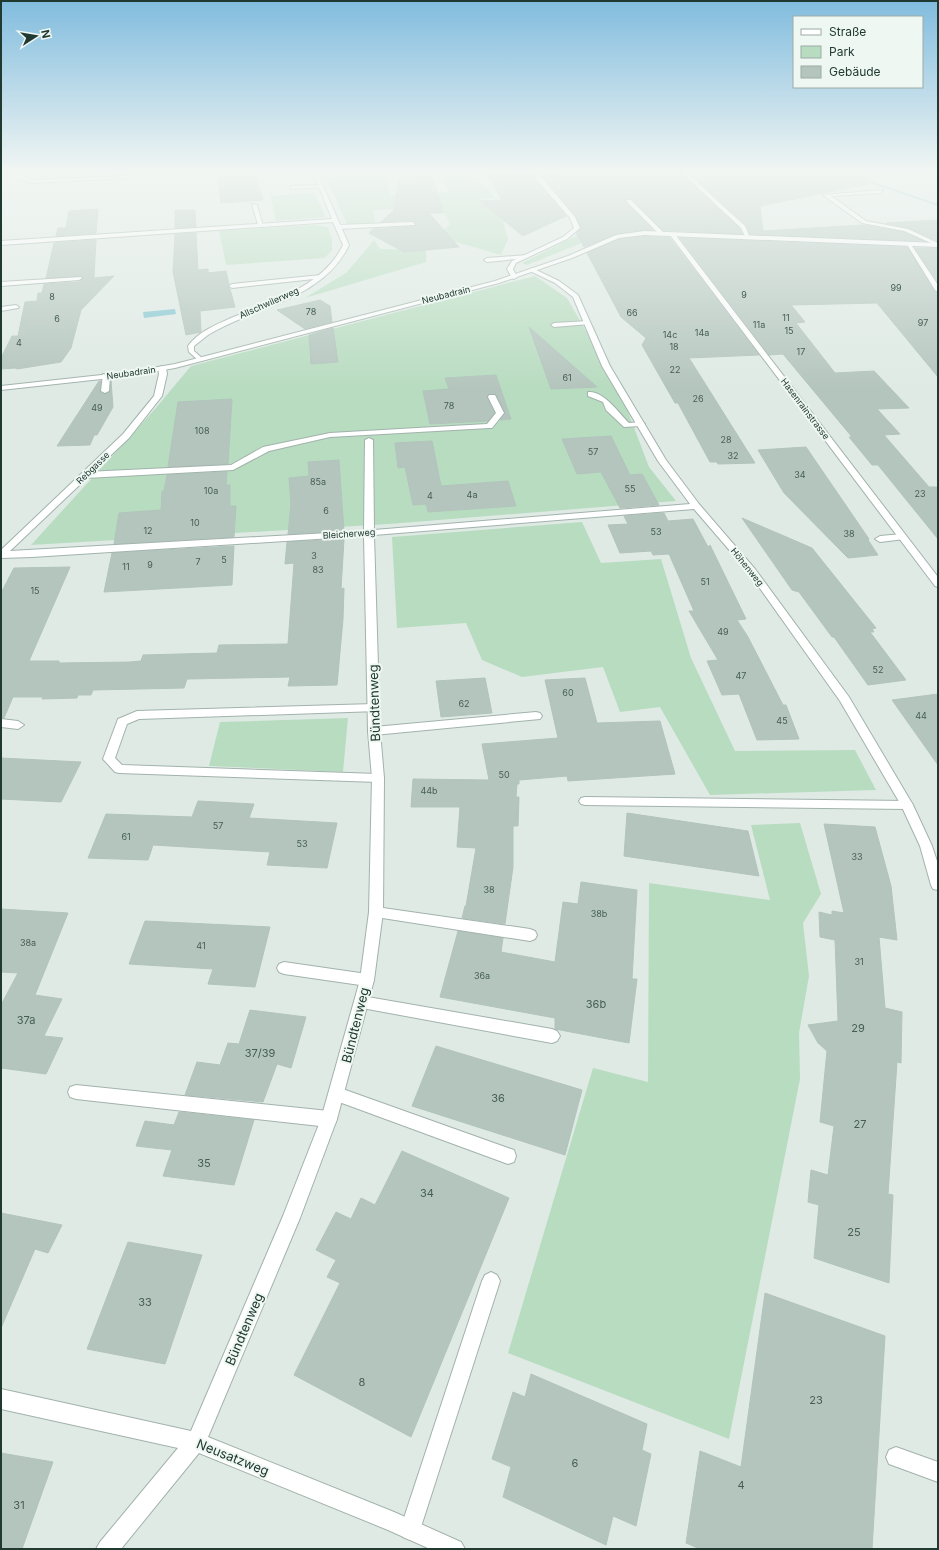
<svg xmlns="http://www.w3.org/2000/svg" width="939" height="1550" viewBox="0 0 939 1550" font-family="Inter,sans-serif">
<rect width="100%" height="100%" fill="#dfeae5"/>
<!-- green -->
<path fill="#b8dcc0" d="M324,172h60l6,23 59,-3 -10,-17c34,-1 33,-2 56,23l-15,1 8,8 11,-1 9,33 -7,16 -66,-19 15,-11 -8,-18 -69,3 2,13 -28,1z
M571,172h19l36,12 40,33 -1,14 -36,-1 -22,3 -80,32 -5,-2 66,-33 -7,-45z
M314,193l12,24 -50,4 -5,-25z
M315,225l13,2 4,12v11l-7,8 -99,7 -7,-34z
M374,240l6,9 46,1v12l-121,36 41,-25z
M535,276l32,22 52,90 30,79 27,34 -287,23 -358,21 124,-136 36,-43z
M582,522l19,41 60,-4 30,99 44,93 120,-1 21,40 -166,5 -50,-88 -40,5 -17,-45 -81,10 -40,-17 -16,-37 -69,5 -5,-91z
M348,718l-5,54 -134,-6 11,-44z
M800,823l21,71 -18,29 6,53 -10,57 1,46 -71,360 -221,-86 85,-285 55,14 1,-199 121,17 -19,-75z"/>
<!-- water -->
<path fill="#86c7d0" d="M175,309l1,5 -32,4 -1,-6z"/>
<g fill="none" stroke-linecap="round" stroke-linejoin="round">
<!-- stream -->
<path fill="#86c7d0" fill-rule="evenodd" d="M855,176l83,28v2l-83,-28z"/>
</g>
<!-- building -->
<path fill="#b4c5be" stroke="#b2c4bc" d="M217,172h38l8,28 -42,3z
M582,172h98l60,57 2,5 -79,-4 -31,-31 -5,-1 -1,5 27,27 -37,4 -32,13 -8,-14 5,-5 -5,-12 -35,-42z
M688,172h180l1,12 -109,22 3,25 100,-6 41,7 19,9 -173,-7 -4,-9z
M514,173l2,2 16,-1 3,6 31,36 -43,20 -43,-35 22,-1 -15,-26z
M432,176l12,37h-15l30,34 -55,5 -35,-19 4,-4 43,-3 -3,-6 -32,2 13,-12 5,-32z
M98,209l-2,24 -40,3 2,-8h8l3,-17z
M175,210h20l1,17 -21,1z
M938,220v21l-29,-13 -23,-5z
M196,233l2,37 10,-1v4l18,-2 3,13 -1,2 2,3 5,18 -35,4 1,21 -15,3 -13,-63 2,-38z
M644,236l26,2 89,117 -70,3 66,105 -37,1 -1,-2h-7l-32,-59h-3l-33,-58 4,-7 -25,-21 -34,-64 32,-14z
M680,238l227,9 27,44 4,2v84l-61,-74 -86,2 14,17 -9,1 39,50 39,-2 35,37 -32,1 23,25 -16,1 45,52h9v52l-60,-74h-6l-23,-28h3l-69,-83 -14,1z
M96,240l-2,38 20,-2 -33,34 -10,38 -10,14 -44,7 -2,-1 -14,1v-11l11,-22h6l7,-34 12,-1 1,-8h4l2,-9 35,-2 4,-4 -2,-2 -35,2 8,-35z
M915,248h23v34z
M320,300l10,6 2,16 -27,7 -28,-19z
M529,327l68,60 -46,2z
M333,328l5,34 -27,2 -2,-29z
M496,375l15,44 -11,1 5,-8 -9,-18h-7l-2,4 7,15 -6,8 -58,3 -7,-33 26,-2 -4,-11z
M99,381h2l-1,11 4,2 6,-3 1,-10 2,26 -16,28h-3l-4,10 -33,1z
M232,399l-4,65 -60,3 10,-65z
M611,436l19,39 12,-1 17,31 -39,3 -19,-36 -24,2 -15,-35z
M432,441l9,45 67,-5 8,25 -88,6 -2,-8 -13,1 -8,-38 -7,1 -3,-25z
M806,447l63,92 -1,1 10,15 -30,3 -64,-65 -26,-43z
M339,460l5,71 -56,3 3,-30 -2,-26 20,-2 -1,-14z
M227,472l-1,13h4v21h6l-2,31 -120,7 5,-31 42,-3 1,-19h2l3,-16z
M664,513l4,8 25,-2 15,28 2,-2 36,74 -9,1 11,17 35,68h3l13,34 -42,1 -18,-46 -17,1 -15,-34 11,-1 -29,-49h5l-25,-57 -16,1 -2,-4 -31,2 -12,-28 20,-1 -4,-8z
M742,518l70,30 64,80 -4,1 2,3h-4l36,48 -38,5 -34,-48h-2l-33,-45 -7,-2z
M344,539l-3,50 3,-1 -1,31 -6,66 -49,1 2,-9 -103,2 -3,9 -91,2 -2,5h-13l-1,3 -35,1 1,-2h-30l-9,21h-3v-125l13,-25 56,-1 -41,94h30v2l71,-1 11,-1 2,-6 74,-2 2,-8 69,-1 6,-81 -9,1 2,-22z
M234,546l-2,39 -128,7 8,-39z
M485,678l7,35 -51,4 -5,-36z
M585,678l12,45 63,-2 15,53 -107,7 -1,-5 -48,4v4h-2l-1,13h3l-1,29h-5v41l-8,57 -43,-6 3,-12h1l10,-58 -19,-1 3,-40h-49l2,-28 76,1 -7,-36 76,-6 -13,-58z
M938,694v71l-46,-65z
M1,758l80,4 -20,40 -60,-3z
M198,801l56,3 -5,14 88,5 -10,45 -60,-3 3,-13 -117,-7 -5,15 -60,-2 18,-44 86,3z
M627,813l121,18 11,45 -135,-20z
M824,824l51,3 16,59 6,54 -18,-3 6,71 17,4 -1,51 -4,-1 -9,132 5,1 -4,88 -75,-25 5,-53 -11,-3 3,-32 17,5 6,-49 -14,-4 7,-71 -9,-8 -10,-18 30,-4 -3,-81 -15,-3 -1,-25 13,3v-4l12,2z
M581,882l56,8 -5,89h5l-8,64 -74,-14v-11l-115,-21 18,-66 45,7 -2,14 54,10 8,-60 15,2z
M1,909l67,4 -33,82 27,4 -18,37 19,2 -17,36 -45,-6v-63l17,-32 -17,-1z
M145,921l125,6 -15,60 -47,-3 5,-15 -84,-5z
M250,1010l56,7 -15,51 -14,-4 -14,38 -78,-7 12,-33 23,3 8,-22 11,1z
M436,1046l146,44 -17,65 -153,-49z
M179,1112l75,8 -20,65 -71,-9 9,-26 -36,-4 9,-25 29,4z
M402,1151l107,47 -98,239 -117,-62 46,-92 -13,-6 9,-17 -20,-10 20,-38 15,7 10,-21 14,7z
M1,1213l61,12 -14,28 -13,-4 -34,79z
M128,1242l74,13 -37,109 -78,-15z
M765,1293l120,43 -13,213h-172l-14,-6 14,-92 41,16z
M531,1374l116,50 -5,26 9,4 -15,72 -23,-10 -7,29 -103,-48 8,-30 -19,-8 21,-67 12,5z
M1,1453l52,9 -31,87h-21z"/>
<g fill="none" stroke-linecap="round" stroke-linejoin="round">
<defs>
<path id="service" d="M4,172h7l22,8 93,-4 2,-4h4l-4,6 -96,5z
M292,186l30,-1 3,2 -35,2z
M883,190l-2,3 -50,3 35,25 42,8 30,14v3l-34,-15 -42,-8 -39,-28z
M627,200h4l33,33v2h-4l-33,-33z
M252,204l5,1 6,21 -5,-1z
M413,222l2,3 -76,4 -3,-2 3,-2z
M528,255v2l-2,1 -39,4 -3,-2 3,-2z
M321,275l3,2 -1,1 -91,10 -3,-2 3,-2z
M81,277l1,1 -3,2 -78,6v-4z
M16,305l3,2 -1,1 -17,3v-4z
M588,321l2,1v2l-36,3 -3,-2 3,-2z
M103,374l7,2 -1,15 -4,2 -4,-2z
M588,392c15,-2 31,21 41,31l12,-1 4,2 -4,2 -17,1 -18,-17 -3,-8 -15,-6z
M489,395h6l9,18 -12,15h-3l-159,9 -61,14 -36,19 -147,8 -4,-3 4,-3 145,-7 32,-18 67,-14 157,-9 9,-11 -8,-16z
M902,534l3,1v4l-25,3 -5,-3 5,-3z
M374,704l4,1 2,3 -2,3 -239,8 -12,5 -12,34 7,7 256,9 4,1 2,3 -2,3 -4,1 -259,-9 -4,-1 -12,-13 15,-40 19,-8z
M536,712l4,1 2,3 -2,3 -166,16 -6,-4 6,-4z
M1,719l17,2 6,4 -6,4 -17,-2z
M585,797l322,4 4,1 2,3 -2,3 -4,1 -322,-4 -4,-1 -2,-3 2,-3z
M376,907l154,22 5,2 2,4 -2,4 -5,2 -154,-24 -5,-1 -2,-4 2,-4z
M284,962l83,12 5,2 2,4 -2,4 -5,2 -83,-12 -5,-2 -2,-4 2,-4z
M362,996l190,33 5,2 3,5 -3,5 -5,2 -190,-35 -5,-2 -2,-4 2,-4z
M76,1085l253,26 6,3 2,5 -2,5 -6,3 -253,-28 -6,-2 -2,-5 2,-5z
M337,1087l171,61 6,2 2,6 -2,6 -6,2 -177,-65 -2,-5 2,-5z
M491,1272l6,3 3,6 -80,249 -3,7 -7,3 -7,-3 -3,-7 82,-249 3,-6z
M896,1447l42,15v20l-49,-18 -3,-7 3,-7z"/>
<path id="minor" d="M313,172h4l32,73c-26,55 -94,61 -141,90l-14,11v5l9,8 -4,2 -10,-9 -1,-6c10,-14 27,-21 43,-28 40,-17 92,-31 112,-73l-10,-23 -332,23v-4l331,-22z
M533,172h4l38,45 5,11 -13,11 -51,24 -3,6 4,8 -3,2 -2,-1 -5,-9 5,-8 51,-24 11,-9 -4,-10 -34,-39z
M681,172h5l59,54 5,12h-4l-5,-10z
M670,233h4l264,344v10l-3,-1 -265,-351z
M906,243h4l28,42v7l-3,-2z
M532,268l27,13 19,14 32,71 56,94 33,44 56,65 94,128 64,108 19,41 6,18v26l-5,-1 -2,-4 -11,-39 -19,-41 -61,-104 -91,-128 -55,-64 -320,26 6,196 4,47 -1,134 -9,68 -37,139 -37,99 -92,219 186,75 67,30 4,7h-35l-42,-19 -189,-77 -78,96h-25l4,-7 78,-94 -177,-39v-20l190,42 92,-215 38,-97 39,-139 9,-68 3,-134 -4,-47 -4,-195 -332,21 -31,1v-8l122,-116 31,-38 5,-22 -1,-6 4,-2 4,2 1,6 -5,22 -33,42 -119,113 354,-20 1,-91 4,-2 4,2 1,90 316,-26 -32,-43 -56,-95 -29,-69 -18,-14 -25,-12 -1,-1z"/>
<path id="tertiary" d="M644,231l294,12v4l-294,-12 -25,3 -47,20 -73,25 -324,85 -46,8 -128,14v-4l128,-14 46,-8 320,-83 73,-25 48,-21z"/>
</defs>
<!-- service casing -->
<use href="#service" stroke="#a2b2ac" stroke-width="2"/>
<!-- minor casing -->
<use href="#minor" stroke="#a2b2ac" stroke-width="2"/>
<!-- tertiary casing -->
<use href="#tertiary" stroke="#a2b2ac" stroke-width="2"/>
<!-- service -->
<use href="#service" fill="#fff" fill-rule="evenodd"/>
<!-- minor -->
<use href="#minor" fill="#fff" fill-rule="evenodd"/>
<!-- tertiary -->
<use href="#tertiary" fill="#fff" fill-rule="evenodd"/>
</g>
<!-- sky -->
<linearGradient id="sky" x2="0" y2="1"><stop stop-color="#81bcde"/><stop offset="0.44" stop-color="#f1f6f3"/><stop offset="1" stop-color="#f1f6f3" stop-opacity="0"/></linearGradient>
<rect width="939" height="389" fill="url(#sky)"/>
<g text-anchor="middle" stroke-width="4" stroke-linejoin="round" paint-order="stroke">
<!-- number labels -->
<g font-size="9" fill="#455d55">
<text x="896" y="291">99</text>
<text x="744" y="298">9</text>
<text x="52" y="300">8</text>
<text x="311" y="315">78</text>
<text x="632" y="316">66</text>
<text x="786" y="321">11</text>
<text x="57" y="322">6</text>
<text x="923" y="326">97</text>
<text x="759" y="328">11a</text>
<text x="789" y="334">15</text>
<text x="702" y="336">14a</text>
<text x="670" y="338">14c</text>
<text x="19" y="346">4</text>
<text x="674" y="350">18</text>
<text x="801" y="355">17</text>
<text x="675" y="373">22</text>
<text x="567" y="381">61</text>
<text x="698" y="402">26</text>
<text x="449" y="409">78</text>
<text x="97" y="411">49</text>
<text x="202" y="434">108</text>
<text x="726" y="443">28</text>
<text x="593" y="455">57</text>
<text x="733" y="459">32</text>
<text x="800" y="478">34</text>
<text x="318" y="485">85a</text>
<text x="630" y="492">55</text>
<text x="211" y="494">10a</text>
<text x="920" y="497">23</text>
<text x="472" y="498">4a</text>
<text x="430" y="499">4</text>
<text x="326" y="514">6</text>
<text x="195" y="526">10</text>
<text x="148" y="534">12</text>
<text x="656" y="535">53</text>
<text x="849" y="537">38</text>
<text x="314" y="559">3</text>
<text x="224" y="563">5</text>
<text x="198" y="565">7</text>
<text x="150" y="568">9</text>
<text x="126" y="570">11</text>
<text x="318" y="573">83</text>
<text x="705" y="585">51</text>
<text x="35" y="594">15</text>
<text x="723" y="635">49</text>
<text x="878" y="673">52</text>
<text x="741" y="679">47</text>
<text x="568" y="696">60</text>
<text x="464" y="707">62</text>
<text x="921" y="719">44</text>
<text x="782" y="724">45</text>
<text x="504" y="778">50</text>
<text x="429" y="794">44b</text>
<text x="218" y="829">57</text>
<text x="126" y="840">61</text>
<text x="302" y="847">53</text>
<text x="857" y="860">33</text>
<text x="489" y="893">38</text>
<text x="599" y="917">38b</text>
<text x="28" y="946">38a</text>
<text x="201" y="949">41</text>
<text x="859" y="965">31</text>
<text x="482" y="979">36a</text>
</g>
<!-- far-street labels -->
<g font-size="9" fill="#203a32" stroke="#eff7f3">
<text transform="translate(446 295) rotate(-14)" y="3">Neubadrain</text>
<text transform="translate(269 303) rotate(-24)" y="3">Allschwilerweg</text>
<text transform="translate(131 373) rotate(-8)" y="3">Neubadrain</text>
<text transform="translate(805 409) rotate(53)" y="3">Hasenrainstrasse</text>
<text transform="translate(93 468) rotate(-44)" y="3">Rebgasse</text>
<text transform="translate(349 534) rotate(-4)" y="3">Bleicherweg</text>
<text transform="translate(747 567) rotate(51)" y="3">Höhenweg</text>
</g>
<!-- near-number labels -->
<g font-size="11" fill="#455d55">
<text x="596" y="1008">36b</text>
<text x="26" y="1024">37a</text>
<text x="858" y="1032">29</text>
<text x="260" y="1057">37/39</text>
<text x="498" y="1102">36</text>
<text x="860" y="1128">27</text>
<text x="204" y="1167">35</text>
<text x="427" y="1197">34</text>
<text x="854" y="1236">25</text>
<text x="145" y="1306">33</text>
<text x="362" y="1386">8</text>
<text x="816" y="1404">23</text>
<text x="575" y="1467">6</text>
<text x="741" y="1489">4</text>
<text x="19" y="1509">31</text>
</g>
<!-- near-street labels -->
<g font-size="13" fill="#203a32" stroke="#eff7f3">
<text transform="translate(374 703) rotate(-92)" y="5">Bündtenweg</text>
<text transform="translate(355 1025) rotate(-76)" y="5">Bündtenweg</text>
<text transform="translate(244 1329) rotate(-67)" y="5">Bündtenweg</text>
<text transform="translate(233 1457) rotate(22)" y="5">Neusatzweg</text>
</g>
</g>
<!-- border -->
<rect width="939" height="1550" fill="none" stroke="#203a32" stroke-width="4"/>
<!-- legend -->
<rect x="793" y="16" width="130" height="72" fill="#eff7f3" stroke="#9caba6"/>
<rect x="801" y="29" width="20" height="6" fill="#ffffff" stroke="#9caba6"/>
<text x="829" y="36" font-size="12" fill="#203a32">Straße</text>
<rect x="801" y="46" width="20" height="12" fill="#b8dcc0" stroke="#9caba6"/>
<text x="829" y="56" font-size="12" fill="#203a32">Park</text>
<rect x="801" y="66" width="20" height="12" fill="#b4c5be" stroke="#9caba6"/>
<text x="829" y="76" font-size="12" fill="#203a32">Gebäude</text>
<!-- north arrow -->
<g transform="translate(36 36) rotate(78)" stroke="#eff7f3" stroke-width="3" paint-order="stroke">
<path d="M0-3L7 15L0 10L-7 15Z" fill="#203a32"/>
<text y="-6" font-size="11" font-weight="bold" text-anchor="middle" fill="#203a32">N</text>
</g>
</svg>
